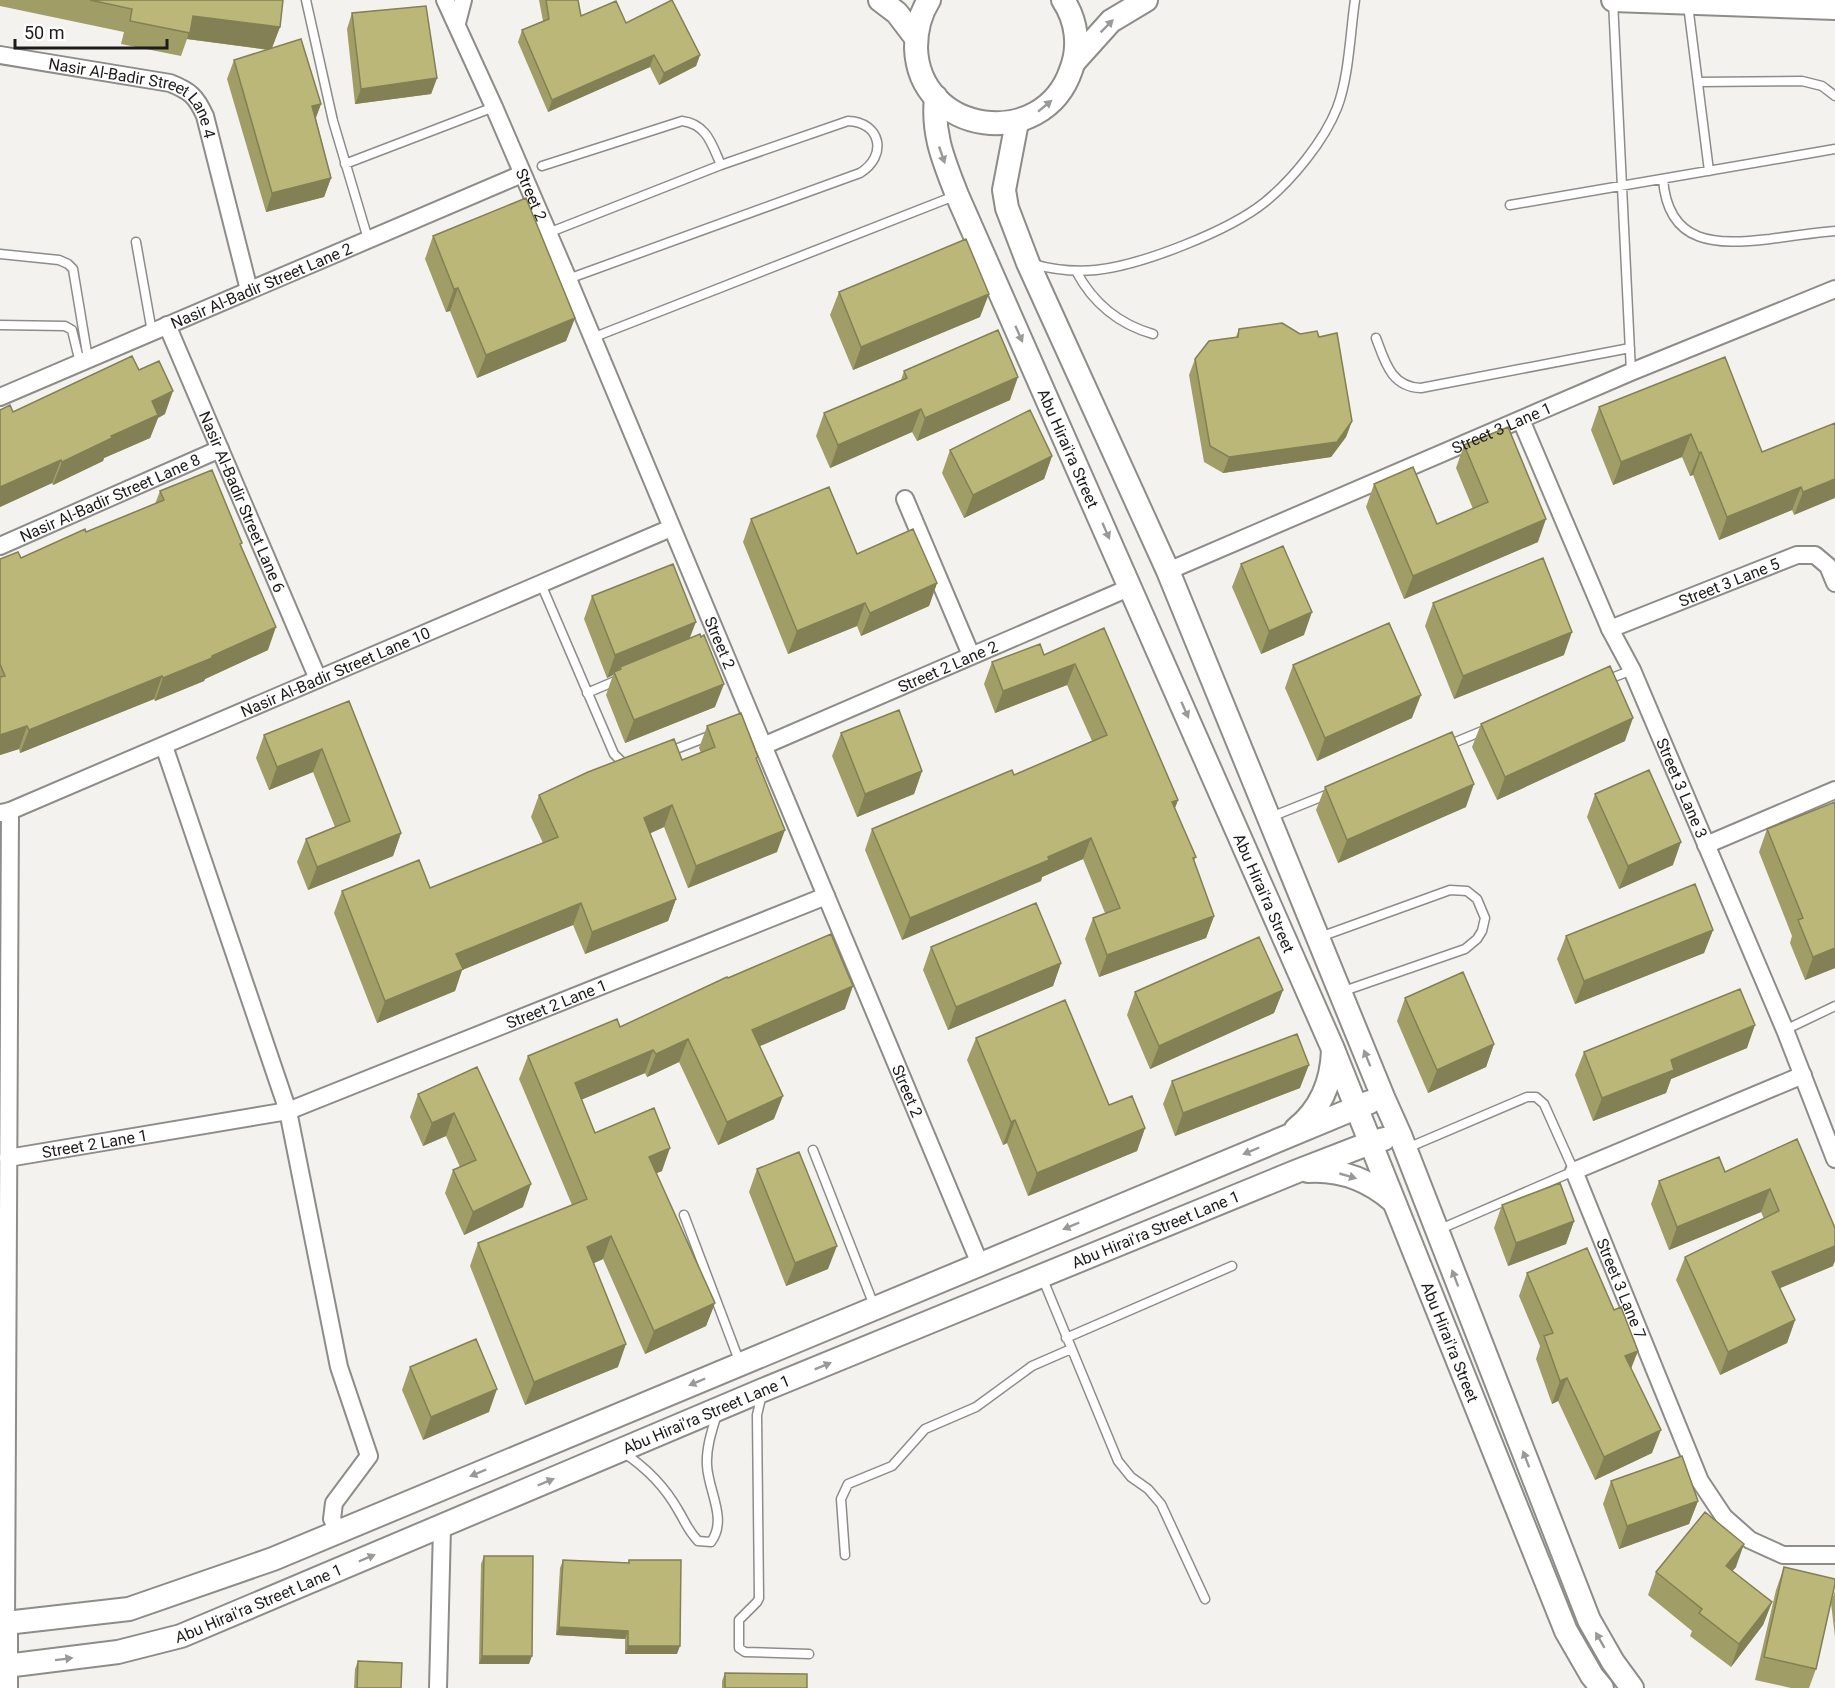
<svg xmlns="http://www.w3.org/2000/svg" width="1835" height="1688" viewBox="0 0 1835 1688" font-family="Roboto,sans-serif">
<rect width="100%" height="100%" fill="#f4f2ef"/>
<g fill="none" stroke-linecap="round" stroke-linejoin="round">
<defs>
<path id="lane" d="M306,0l27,121 35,118
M1613,1l18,371
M1688,5l21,166
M1698,82l104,-1 20,5 13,10
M345,164l149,-57
M542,166l140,-45c25,3 30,24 39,44
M1663,179c5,67 54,66 107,60 22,-3 43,-6 65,-8
M1510,205l325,-56
M548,233l173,-68 127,-44c33,1 40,35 12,52l-292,106
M136,242l16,90
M0,254l59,6 9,4 5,5 15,90
M1033,264c21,6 41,8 63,6 46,-5 133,-39 169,-68 27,-22 59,-61 72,-94 12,-31 13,-74 18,-108
M1076,271c17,32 42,53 77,63
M0,325l65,1 7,4 8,33
M592,338l365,-143
M1376,338c9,24 15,49 45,50l209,-40
M541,584l73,170 8,8 6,2
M1604,681l28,-11
M587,693l33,-14
M1446,746l41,-17
M668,752l44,-17
M1271,817l60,-24
M1320,937l130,-47 17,1 10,8 8,19 -3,13 -5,8 -12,10 -124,43
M1785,1030l50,-24
M1405,1149l122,-52h9l8,7 30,67 -136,59
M813,1150l62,158
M684,1215l56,148
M1042,1277l76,184 13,16 17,12 13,15 44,95
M1066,1338l166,-72
M762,1394l-5,21 2,183 -2,4 -18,18v28l6,4 64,2
M624,1453c21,14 41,34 54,57 8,13 9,19 20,31l13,1c17,-23 -3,-51 -4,-77 -1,-17 5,-35 10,-51
M845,1555l-4,-56 7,-15 44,-18 33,-37 51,-22 56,-41 39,-17"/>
<g id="street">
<path id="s1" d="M445,0l49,107 74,172 412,985"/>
<path d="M457,23l6,-23"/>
<path id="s2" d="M0,55l170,28c20,8 26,13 35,33l44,174"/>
<path id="s3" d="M167,325l151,354"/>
<path id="s4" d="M0,397l522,-223"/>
<path id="s5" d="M1521,420l89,209 22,41 153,360 50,129"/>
<path d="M905,499l66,156"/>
<path id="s6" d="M0,546l220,-97"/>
<path id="s7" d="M1168,571l463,-199 204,-83"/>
<path id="s8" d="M1610,629l187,-74h18l13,11 7,17"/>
<path d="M164,746l124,365 51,256 30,89 -35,47 -2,16 6,12"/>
<path id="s9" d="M763,746l368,-159"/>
<path id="s10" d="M1,813l9,-2 661,-283"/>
<path d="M1706,845l129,-55"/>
<path id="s11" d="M1803,1075l-229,96 126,310 24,36 26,23 33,15h52"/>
<path id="s12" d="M8,1158l280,-47 538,-215"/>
<path d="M6,1623l4,-812"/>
<path d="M438,1688l4,-161"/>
</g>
<g id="secondary">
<path d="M880,0l17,13 19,25"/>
<path d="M929,0c-9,14 -13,31 -13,48 3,87 127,104 155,22 9,-23 6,-49 -8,-70"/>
<path d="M1613,0l222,8"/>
<path d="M1075,61l36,-40 35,-21"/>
<path id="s13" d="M936,97c-4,38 8,64 21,98l376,854 233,582 26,45 10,12"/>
<path d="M1017,122l-13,68 3,18 21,55 140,308 215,526 17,38 189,485 24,42 19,26"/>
<path d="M1296,1129c25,-20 36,-48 37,-79"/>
<path d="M1308,1171c33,-2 61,9 85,30"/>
<path id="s14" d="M6,1666l112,-14 63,-16 582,-246 532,-218 75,-29 14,-4"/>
<path d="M6,1688v-65l123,-14 144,-50 1097,-457"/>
</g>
</defs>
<!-- lane casing -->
<use href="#lane" stroke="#8e8c89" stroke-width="11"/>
<!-- street casing -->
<use href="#street" stroke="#8e8c89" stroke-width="20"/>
<!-- secondary casing -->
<use href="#secondary" stroke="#8e8c89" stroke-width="26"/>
<!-- lane -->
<use href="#lane" stroke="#fff" stroke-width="8"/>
<!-- street -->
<use href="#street" stroke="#fff" stroke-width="16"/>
<!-- secondary -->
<use href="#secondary" stroke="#fff" stroke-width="22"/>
</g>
<!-- wall -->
<path fill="#a09d67" d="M0,0h283l-3,27 -8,21 49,56 -5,14 15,60 -7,19 -58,15 -39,-133 7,-19 34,-10 -81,-11 -6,17 -60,-12 3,-12 -124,-26z
M539,0h39l3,16 45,7 74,32 -4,11 -37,19 -9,-18 -102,45 -30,-70 4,-12 21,-9z
M352,13l85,65 -6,16 -76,10 -8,-75z
M433,236l142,82 -9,23 -89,37 -27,-67 -4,1 -21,-53z
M839,292l141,25 -127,53 -23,-55z
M1239,329l61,5 19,3 33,84 -6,16 -15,20 -108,16 -19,-11 -15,-87 6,-16 41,-22z
M139,370l26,44 -7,4 -8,20 -46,20 -1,3 -50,24 -1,-2 -52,24v-97l13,2z
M904,371l106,29 -93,41 -5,-9 -82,36 -14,-32 8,-23 77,-33z
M1599,407l163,45 73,-29 -41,92 -2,-5 -73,30 -26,-65 -3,1 -8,-19 -69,28 -22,-55z
M1464,445l74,97 -134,57 -38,-92 8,-23 63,40 36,-15 -17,-41z
M950,450l102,6 -8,23 -80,39 -22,-45z
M160,491l81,55 27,104 -63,29 -1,2 -49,20 -1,-2 -134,54 -1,-4 -19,6v-196l21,-1 134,-54z
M751,519l106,35 80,29 -8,23 -68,30 -4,-10 -69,28 -45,-112z
M1241,564l63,71 -43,19 -29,-67z
M592,596l98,42 25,69 -90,36 -19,-48 7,-20 -6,3 -23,-59z
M1433,603l131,52 -110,44 -29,-73z
M1104,628l74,172 -3,8 21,49 -2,4 20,55 -8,22 -107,39 -14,-38 8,-21 12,-5 -22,-54 -41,18 -1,4 -139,59 -37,-90 7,-21 142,-54 78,-34 -25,-56 -72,28 -11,-29 8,-22 52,-7z
M1293,665l119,53 -95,43 -32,-73z
M349,701l52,132 -8,23 -85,34 -11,-28 9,-23 29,-12 -22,-55 -44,18 -13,-32 8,-23z
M1481,724l144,17 -128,59 -25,-53z
M707,726l50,35 20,91 -89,36 -24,-61 -14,6 26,66 -8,22 -83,33 -12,-29 -111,45 -7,21 -78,32 -43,-110 8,-22 88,-3 113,-45 -12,-26 8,-22 143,-35 19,-7 -2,-5z
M841,733l81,38 -8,23 -57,23 -25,-61z
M1325,787l141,20 -128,56 -22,-53z
M1595,794l78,71 -54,24 -32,-72z
M1767,829l68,139 -30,12 -15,-37 2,-7 -33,-84z
M1713,930l-9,23 -129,51 -18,-45 9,-23z
M931,947l130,16 -8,23 -105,44 -25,-60z
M728,978l117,31 -85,37 14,73 -56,26 -39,-83 -32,15 -2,-4 -64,27 14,33 67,38 -6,2 59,130 -9,23 -61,28 -42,-95 -9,4 24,104 -93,38 -55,-139 8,-23 94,-38 -53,-126 9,-23 92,-29z
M1283,990l-9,23 -124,56 -23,-54 8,-23z
M1405,998l89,46 -8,23 -58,26 -31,-72z
M976,1038l133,67 36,23 -8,23 -109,45 -21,-53 -4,2 -36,-85z
M1747,1048l-76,31 -5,14 -73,28 -18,-46 9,-23z
M477,1067l46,140 -59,28 -19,-42 8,-23 7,-3 -14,-31 -23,10 -13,-29 8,-23z
M1172,1081l128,7 -125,48 -12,-32z
M1797,1139l36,127 -53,22 15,32 -8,23 -67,32 -44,-95 9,-23 79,-38 -3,-7 -92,38 -18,-46 8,-23 66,-9z
M757,1169l71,100 -42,17 -37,-94z
M1502,1205l72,16 -8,23 -58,22 -14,-38z
M1527,1273l104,95 21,85 -57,27 -37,-79 -6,3 -16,-45 4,-13 -21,-50z
M410,1367l79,45 -66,28 -21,-50z
M1611,1481l87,20 -9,23 -70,25 -16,-45z
M484,1556l45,108h-50l2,-100z
M563,1560l65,3 1,-3 48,94h-52v-15l-69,-4 4,-67z
M1736,1567l-4,4 40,31 -9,23 -32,42 -41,-31 2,-5 -44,-36 8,-23z
M1784,1567l47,35 4,-11v46l-4,-34 -15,66 -7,19h-18l-36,-8 21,-90z
M358,1661l43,27h-47l1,-19z
M725,1673l82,15h-85v-7z"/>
<!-- shaded-wall -->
<path fill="#828054" d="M193,16l87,11 -9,23 -84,-11z
M654,55l-4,12 -102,45 4,-12z
M700,55l-4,11 -37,19 5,-12z
M437,78l-6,16 -76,10 6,-15z
M321,104l-7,18 -2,-16z
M331,178l-7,19 -58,15 6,-19z
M458,288l-8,23 -4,1 8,-23z
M989,294l-9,23 -127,53 8,-23z
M575,318l-9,23 -89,37 9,-23z
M1018,377l-8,23 -93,41 8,-23z
M173,391l-8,23 -7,4 -8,20 -46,20 -1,3 -50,24 9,-23 90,-61z
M921,409l-9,23 -82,36 8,-23z
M1352,421l-6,16 -15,20 -108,16 6,-16z
M1691,434l-9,23 -69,28 8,-23z
M1701,452l-8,23 -3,1 9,-23z
M1052,456l-8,23 -80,39 9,-23z
M61,460l-9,23 -52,24v-20z
M1835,479v19l-41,17 9,-23z
M1801,487l-9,23 -73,30 8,-23z
M1546,519l-8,23 -134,57 9,-23z
M937,583l-8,23 -68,30 9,-23z
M865,603l-8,23 -69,28 9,-23z
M1312,612l-8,23 -43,19 8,-23z
M696,622l-9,23 -66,24 -1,-2 -2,6 -4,-1 -1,3 -6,3 8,-23z
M276,627l-8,23 -63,29 -1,2 -49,20 8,-23z
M1572,632l-8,23 -110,44 9,-23z
M1075,664l-8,21 -72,28 8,-22z
M162,676l-8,23 -134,54 9,-23z
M724,684l-9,23 -90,36 9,-23z
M1421,695l-9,23 -95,43 8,-23z
M1633,718l-8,23 -128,59 8,-23z
M27,726l-8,23 -19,6v-20z
M322,749l-9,23 -44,18 8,-23z
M922,771l-8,23 -57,23 8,-23z
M1474,784l-8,23 -128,56 9,-23z
M1178,800l-8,21 2,-19z
M672,805l-8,22 -28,13 8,-22z
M785,830l-8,22 -89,36 8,-22z
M401,833l-8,23 -85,34 9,-23z
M1091,838l-8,21 -41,18 -1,4 -139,59 8,-22z
M1681,842l-8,23 -54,24 9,-23z
M676,899l-8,22 -83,33 7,-22z
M581,903l-8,22 -111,45 -7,21 -78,32 8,-22 71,-47z
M1214,916l-8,22 -107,39 8,-22z
M1713,930l-9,23 -129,51 9,-23z
M1835,948v20l-30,12 8,-23z
M1061,963l-8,23 -105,44 8,-23z
M853,986l-8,23 -101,44 8,-23z
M1283,990l-9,23 -124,56 9,-23z
M1755,1025l-8,23 -76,31 -5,14 -73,28 9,-23 69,-38z
M688,1039l-9,23 -32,15 9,-23z
M1494,1044l-8,23 -58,26 9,-23z
M653,1050l-8,23 -79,33 9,-23z
M1309,1065l-9,23 -125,48 8,-23z
M783,1096l-9,23 -56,26 9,-23z
M454,1113l-8,23 -23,10 9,-23z
M1015,1120l-8,23 -4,2 8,-23z
M1145,1128l-8,23 -109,45 9,-23z
M670,1148l-8,23 -22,9 9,-23z
M531,1184l-8,23 -59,28 9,-23z
M1770,1189l-9,23 -92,38 8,-23z
M1574,1221l-8,23 -58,22 8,-23z
M611,1236l-8,23 -24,11 8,-23z
M837,1246l-9,23 -42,17 9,-23z
M1835,1246v15l-2,5 -69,29 8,-23z
M715,1303l-9,23 -61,28 9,-23z
M1795,1320l-8,23 -67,32 8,-23z
M626,1344l-8,23 -93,38 9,-23z
M1638,1351l-9,23 -4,-18z
M1567,1378l-9,23 -6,3 8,-23z
M497,1389l-8,23 -66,28 8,-23z
M1661,1430l-9,23 -57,27 9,-23z
M1698,1501l-9,23 -70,25 8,-23z
M1744,1544l-8,23 -19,22 9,-23z
M1772,1602l-9,23 -32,42 8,-23z
M559,1627l69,4 -3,8 -69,-4z
M628,1646h52l-3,8h-52z
M482,1656h50l-3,8h-50z"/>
<!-- building -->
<path fill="#bab778" stroke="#828054" stroke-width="1.5" d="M90,0h193l-3,27 -87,-11 -3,17 -60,-12 2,-12z
M546,0h32l3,16 35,-15 10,22 46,-23 28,55 -36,18 -10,-18 -102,45 -30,-70 27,-11z
M426,6l11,72 -76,11 -9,-76z
M301,39l20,65 -9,2 19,72 -59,15 -38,-133z
M526,198l49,120 -89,37 -28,-67 -4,1 -21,-53z
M966,239l23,55 -128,53 -22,-55z
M1282,323l18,11 17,-3 2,6 18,-4 15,88 -15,21 -108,15 -19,-11 -15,-87 14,-18 29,-4 1,-8z
M998,330l20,47 -93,41 -4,-9 -83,36 -14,-32 83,-35 -3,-7z
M132,356l7,14 20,-9 14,30 -21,10 6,14 -47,21 1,2 -50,24 -1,-2 -61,27v-77l10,-5 3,7z
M1725,357l37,95 73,-29v56l-32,13 -2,-5 -74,30 -26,-65 -2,1 -8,-19 -70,28 -22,-55z
M1030,410l22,46 -79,39 -23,-45z
M1508,427l38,92 -133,57 -39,-92 39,-17 24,57 51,-22 -24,-57z
M212,470l30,73 -2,1 36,83 -64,29v2l-49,20 -1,-2 -133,54 -2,-4 -27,9v-58l5,-1 -5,-12v-105l18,-7 3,6 64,-29 1,3 78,-32 -4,-9z
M829,487l28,67 56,-25 24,54 -67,30 -5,-10 -68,28 -46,-112z
M1283,546l29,66 -43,19 -28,-67z
M1543,558l29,74 -109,44 -30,-73z
M673,564l23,58 -81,33 -23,-59z
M1389,623l32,72 -96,43 -32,-73z
M1104,628l74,172 -6,2 24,55 -3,1 21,58 -107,39 -14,-37 27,-10 -29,-70 -43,19 1,3 -139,58 -38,-89 140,-59 2,5 93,-40 -32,-71 -72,27 -11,-29 48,-18 4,11z
M700,634l1,3 3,-2 20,49 -90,36 -20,-48 7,-3 -1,-2z
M1610,666l23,52 -128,59 -24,-53z
M349,701l52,132 -84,34 -11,-28 44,-18 -28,-72 -45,18 -13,-32z
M899,710l23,61 -57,23 -24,-61z
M741,713l17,44 -2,1 29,72 -89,36 -24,-61 -28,13 32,81 -84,33 -11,-29 -125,51 7,15 -78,32 -43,-110 77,-31 11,28 128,-51 -19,-42 49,-23 86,-33 8,21 33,-13 -8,-21z
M1452,732l22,52 -127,56 -22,-53z
M1649,770l32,72 -53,24 -33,-72z
M1835,802v146l-22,9 -15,-37 5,-2 -36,-89z
M1695,884l18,46 -129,51 -18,-45z
M1036,903l25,60 -105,44 -25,-60z
M831,934l22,52 -101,44 31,66 -56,26 -39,-83 -32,15 -3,-4 -78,33 20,50 59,-25 16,40 -21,9 66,146 -61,28 -43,-95 -24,11 39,97 -92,38 -56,-139 109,-44 -59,-143 89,-37 3,8 107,-50 1,1z
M1259,937l24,53 -124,56 -24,-54z
M1463,972l31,72 -57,26 -32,-72z
M1740,989l15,36 -84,35 3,10 -72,28 -18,-46z
M1065,1000l44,105 23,-9 13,32 -108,45 -22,-53 -4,2 -35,-84z
M1297,1034l12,31 -126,48 -11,-32z
M477,1067l54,117 -58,28 -20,-42 23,-10 -22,-47 -22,10 -14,-29z
M1797,1139l38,89v18l-63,26 23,48 -67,32 -43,-95 94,-46 -9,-22 -93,38 -18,-46 60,-24 6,15z
M799,1152l38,94 -42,17 -38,-94z
M1560,1183l14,38 -58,22 -14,-38z
M1587,1248l27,62 7,-3 17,44 -13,5 36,74 -57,27 -37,-79 -7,3 -16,-45 9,-3 -26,-60z
M476,1339l21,50 -66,28 -21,-50z
M1682,1456l16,45 -71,25 -16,-45z
M1705,1512l39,32 -18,22 46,36 -33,42 -40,-31 3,-4 -46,-37z
M484,1556h49l-1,100h-50z
M563,1560l66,3v-3h52l-1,86h-52v-15l-69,-4z
M1784,1567l51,12v5l-19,85 -52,-12z
M358,1661l44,2 -1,25h-44z
M725,1673l82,1v14h-82z"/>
<!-- one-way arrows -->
<defs><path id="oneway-solid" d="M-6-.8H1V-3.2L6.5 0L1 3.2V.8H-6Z" transform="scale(1.5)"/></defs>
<g fill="#999998">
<use href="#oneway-solid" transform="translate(1107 26) rotate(-45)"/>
<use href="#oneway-solid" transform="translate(1045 106) rotate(-39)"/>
<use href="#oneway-solid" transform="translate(942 155) rotate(71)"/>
<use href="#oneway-solid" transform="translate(1019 334) rotate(66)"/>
<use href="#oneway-solid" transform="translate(1106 531) rotate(66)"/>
<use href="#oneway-solid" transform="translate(1185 710) rotate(66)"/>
<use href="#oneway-solid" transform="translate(1367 1058) rotate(-112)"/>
<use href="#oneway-solid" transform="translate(1251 1151) rotate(157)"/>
<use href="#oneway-solid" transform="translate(1348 1176) rotate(16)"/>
<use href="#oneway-solid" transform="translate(1071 1226) rotate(157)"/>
<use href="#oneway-solid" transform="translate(1455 1278) rotate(-111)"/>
<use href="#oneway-solid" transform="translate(823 1366) rotate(-22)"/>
<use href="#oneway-solid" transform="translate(697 1382) rotate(157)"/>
<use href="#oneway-solid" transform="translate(1526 1459) rotate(-111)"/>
<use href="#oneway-solid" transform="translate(478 1473) rotate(157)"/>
<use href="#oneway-solid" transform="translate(546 1482) rotate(-23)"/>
<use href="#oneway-solid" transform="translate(367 1558) rotate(-23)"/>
<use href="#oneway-solid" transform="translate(1600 1640) rotate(-120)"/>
<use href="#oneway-solid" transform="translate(64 1659) rotate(-7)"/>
</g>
<g text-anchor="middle" stroke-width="6" stroke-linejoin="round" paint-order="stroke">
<!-- street labels -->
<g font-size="16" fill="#1d1c1b" stroke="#fff">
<text dy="6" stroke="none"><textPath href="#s2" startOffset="147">Nasir Al-Badir Street Lane 4</textPath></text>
<text dy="6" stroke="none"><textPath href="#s1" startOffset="213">Street 2</textPath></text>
<text dy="6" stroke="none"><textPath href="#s4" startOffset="284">Nasir Al-Badir Street Lane 2</textPath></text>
<text dy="6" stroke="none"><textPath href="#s7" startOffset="363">Street 3 Lane 1</textPath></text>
<text dy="6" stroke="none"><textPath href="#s13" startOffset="378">Abu Hirai'ra Street</textPath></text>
<text dy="6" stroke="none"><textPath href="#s6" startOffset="120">Nasir Al-Badir Street Lane 8</textPath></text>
<text dy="6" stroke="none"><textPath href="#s3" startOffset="192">Nasir Al-Badir Street Lane 6</textPath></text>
<text dy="6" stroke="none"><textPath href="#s8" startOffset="128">Street 3 Lane 5</textPath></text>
<text dy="6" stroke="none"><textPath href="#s1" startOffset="699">Street 2</textPath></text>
<text dy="6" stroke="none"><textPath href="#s9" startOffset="201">Street 2 Lane 2</textPath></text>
<text dy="6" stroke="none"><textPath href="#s10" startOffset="363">Nasir Al-Badir Street Lane 10</textPath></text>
<text dy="6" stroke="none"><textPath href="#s5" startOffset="402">Street 3 Lane 3</textPath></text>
<text dy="6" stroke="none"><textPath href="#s13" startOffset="864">Abu Hirai'ra Street</textPath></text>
<text dy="6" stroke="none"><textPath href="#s12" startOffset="573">Street 2 Lane 1</textPath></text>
<text dy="6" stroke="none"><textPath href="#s1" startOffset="1185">Street 2</textPath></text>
<text dy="6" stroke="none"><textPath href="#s12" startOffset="88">Street 2 Lane 1</textPath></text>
<text dy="6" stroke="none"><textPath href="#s14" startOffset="1234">Abu Hirai'ra Street Lane 1</textPath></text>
<text dy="6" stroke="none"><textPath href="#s11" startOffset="375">Street 3 Lane 7</textPath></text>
<text dy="6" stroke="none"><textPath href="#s13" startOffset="1350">Abu Hirai'ra Street</textPath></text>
<text dy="6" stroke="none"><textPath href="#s14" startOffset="748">Abu Hirai'ra Street Lane 1</textPath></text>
<text dy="6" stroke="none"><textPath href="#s14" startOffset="262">Abu Hirai'ra Street Lane 1</textPath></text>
</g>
</g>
<!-- scale -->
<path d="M15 39v9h152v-9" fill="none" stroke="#1d1c1b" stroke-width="3"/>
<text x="24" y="39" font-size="18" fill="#1d1c1b" stroke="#ffffff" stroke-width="4.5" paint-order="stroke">50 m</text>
</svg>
